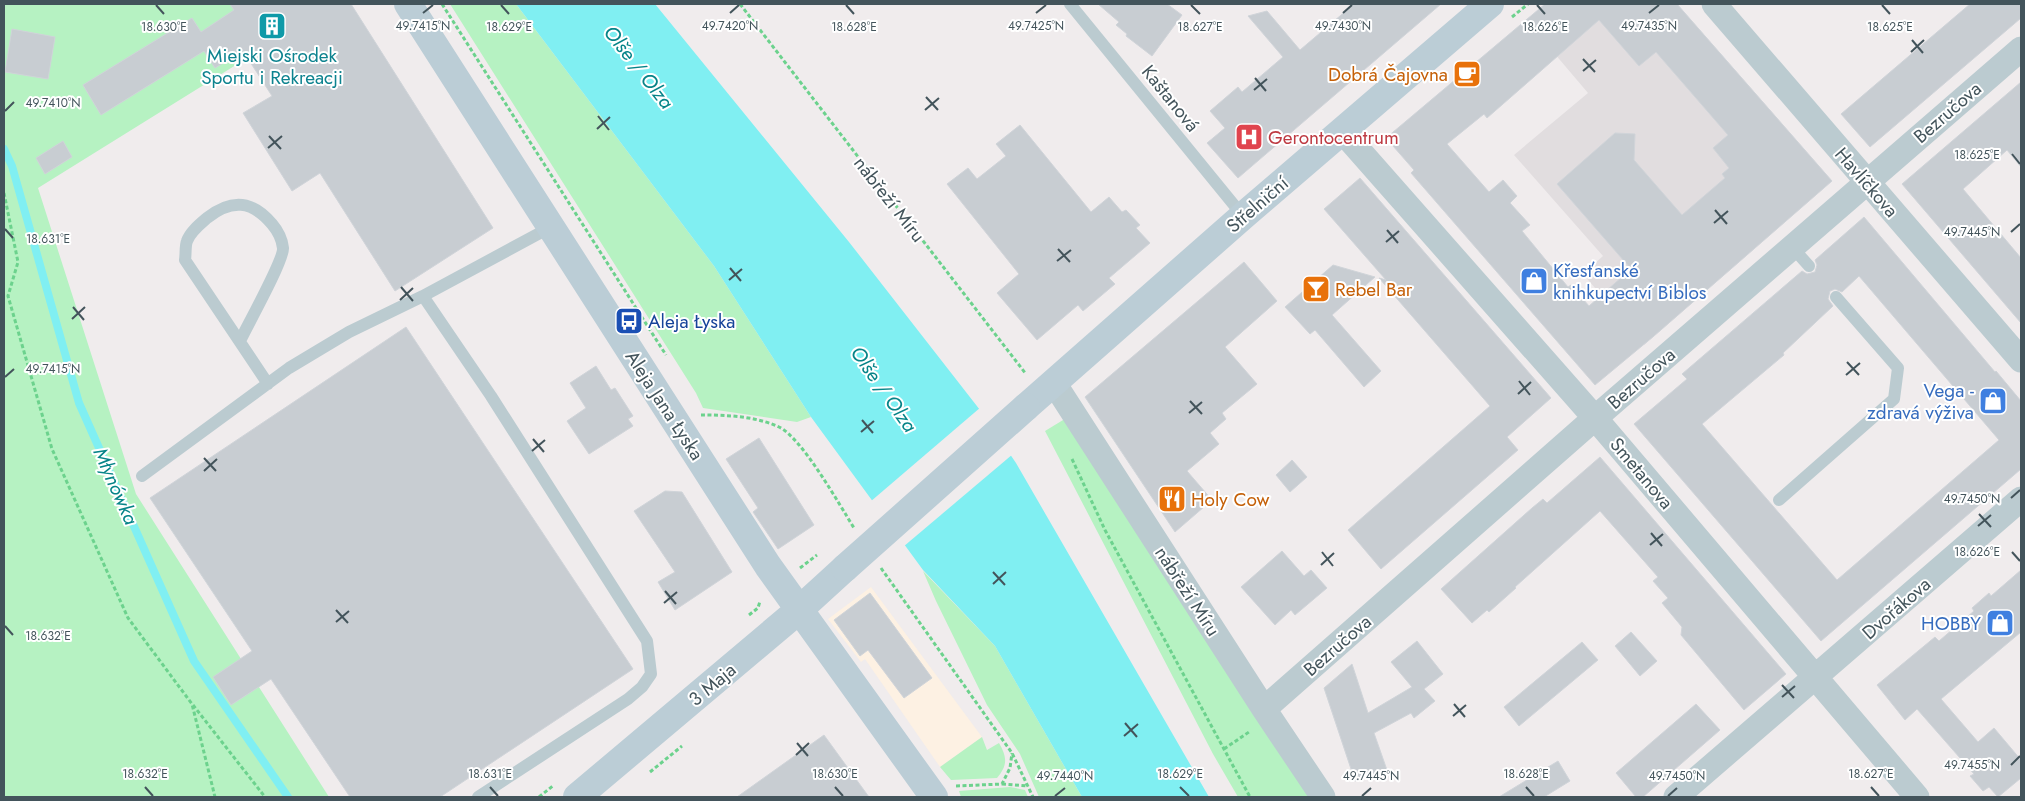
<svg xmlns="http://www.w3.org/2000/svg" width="2025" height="801" viewBox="0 0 2025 801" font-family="Jost,sans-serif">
<rect width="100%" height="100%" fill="#f0eced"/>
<!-- commercial -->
<path fill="#fdf1e3" d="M871,587l111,150 -42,30 -75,-108 -4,3 -33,-43z"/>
<!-- education -->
<path fill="#e1dddf" d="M1545,4h132l155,177 -188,164 -61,-71 20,-18 -89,-101 74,-62 -62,-73z"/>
<!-- green -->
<path fill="#b6f2c2" d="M4,4h330l-296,184 98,306 193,303h-325z
M450,4h66l198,262 97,151 -14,5 -94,-14 -7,-15z
M1068,417l245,380h-75l-25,-43 -168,-323z
M923,571l72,75 87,151h-43l-19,-43 -33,-49 -51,-104z
M982,737l5,13 12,-7c8,14 9,22 -2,35l-46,2 -11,-13z
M1010,787l15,3 3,7h-67l-2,-6z"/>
<!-- water -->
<path fill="#80eff2" d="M516,4h139l194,238 131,168 36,53 193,334h-127l-87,-151 -72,-76 -112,-153 -97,-151z"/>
<!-- pier -->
<path fill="#f0eced" d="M981,407l32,47 -110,93 -33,-45z"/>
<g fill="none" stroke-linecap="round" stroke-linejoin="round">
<!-- stream -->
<path stroke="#80eff2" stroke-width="8" d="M4,149l8,17 67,237 115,258 94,136"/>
</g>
<!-- building -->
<path fill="#c8cdd2" stroke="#d0d4d9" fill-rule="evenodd" d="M230,4h121l142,224 -98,63 -75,-118 -28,18 -49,-78 29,-17 -29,-45 -28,17 -11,-17 -103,64 -18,-30 109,-67 9,14 33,-22z
M1098,4h69l15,11 -30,41 -26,-20 1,-2 -11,-9 3,-3z
M1354,4h87l-203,174 -31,-35 18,-15 -15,-17 28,-24 4,5 41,-35 -35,-41 19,-5 33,39z
M1545,4h132l155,177 -178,155 -59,49 -184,-212 3,-3 -28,-32zM1599,20l40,46 17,-14 72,83 -15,13 16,20 -7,6 3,4 -43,37 -48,-55 1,-26 -20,-1 -58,51 74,85 -42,37 -18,-21 -3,2 -46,-56 8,-6 -20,-22 7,-7 -14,-16 -14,12 -42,-48 37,-30 3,4z
M1970,4h51v14l-151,129 -29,-33z
M12,29l43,8 -7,42 -43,-7z
M2021,82v85l-14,-17 -44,39 58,69v65l-119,-139z
M1020,125l71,87 18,-15 13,15 4,-2 14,15 -4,3 14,15 -41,35 6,6 -32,27 -5,-6 -41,35 -40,-47 22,-19 -72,-90 21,-16 9,11 29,-23 -10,-12z
M63,141l9,16 -27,17 -9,-16z
M1360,178l191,220 -44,39 11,13 -137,119 -33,-39 142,-124 -111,-128 7,2 -62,-71z
M1864,217l131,155 1,-1 25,30v68l-200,172 -187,-217 53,-45 -5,-5 120,-103 5,3 8,-2 2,-7 -2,-5zM1859,276l140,164 -162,140 -135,-156 82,-69 -1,-2 50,-47 -5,-7 2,-8 5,-2 7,3z
M1244,262l33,39 -52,46 32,37 -35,29 4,6 -16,14 9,11 -32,27 25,29 -37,32 -90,-135z
M1333,265l42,12 -43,38 49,56 -17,16 -49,-57 -5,4 -25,-27z
M406,327l227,342 -193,128h-90l-79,-118 -40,26 -18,-28 39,-26 -102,-153z
M596,366l15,24 4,-2 18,28 -5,3 5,7 -44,28 -22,-33 19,-13 -16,-25z
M759,438l55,87 -36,24 -25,-37 5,-4 -32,-49z
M1600,457l186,217 -42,36 -63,-75 1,-8 -20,-24 6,-5 -15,-17 5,-4 -58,-66 -85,76 1,1 -27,24 -2,-2 -15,13 -31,-34 91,-81 11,-9 4,4z
M1292,460l15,17 -17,15 -14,-17z
M665,491l17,1 50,80 -57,38 -17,-28 17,-10 -41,-61z
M1282,551l22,25 7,-6 16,18 -32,27 -4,-5 -16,15 -34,-38z
M2021,570v62l-80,67 37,43 16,-14 27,32v18l-23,19 -9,-10 -6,4 -13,-15 4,-2 -57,-65 -12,11 -28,-35 58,-48 4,4 35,-30 -2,-3 17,-15 2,3z
M870,593l62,85 -28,20 -36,-48 -8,6 -26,-36z
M1631,632l26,29 -17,15 -25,-30z
M1417,641l26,33 -19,15 11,12 -21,17 -3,-5 -37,20 13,37 -32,11 -31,-93 28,-24 16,49 44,-26 -21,-25z
M1582,642l16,18 -79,66 -15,-19z
M1696,704l24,26 -77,67h-7l-20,-24z
M824,735l45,62h-132z
M1558,761l12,20 -26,16h-45z"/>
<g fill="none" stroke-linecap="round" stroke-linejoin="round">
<!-- path -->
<path stroke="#6cd28d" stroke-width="3" stroke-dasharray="4 2.5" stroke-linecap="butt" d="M442,4l224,351
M740,4l286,370
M1512,17l16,-13
M4,193l14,69 -10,34 44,153 76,169 64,86 23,93
M701,415c26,0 54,1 78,12 23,11 60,77 75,101
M1072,459l33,71 145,267
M800,568l17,-13
M881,568l131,185 21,44
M749,615l9,-7 2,-7
M193,705l72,92
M1224,749l25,-17
M650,772l32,-26
M1002,784l26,2
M956,786l46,-2 8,-16 2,-15
M539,797l15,-12"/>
<!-- lane -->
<path stroke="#bbcbd0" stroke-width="12" d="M1070,4l173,212
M1792,247l17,19
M423,296l128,-69
M240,341c7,-15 44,-81 43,-93 -1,-9 -5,-17 -11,-24 -20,-24 -41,-25 -65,-6 -7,6 -17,14 -20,23 -2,5 -1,13 -2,19l83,124
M142,476l147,-108 60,-36 74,-36 68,100 156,245 4,33 -9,13 -14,12 -150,98
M1779,500l115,-101 4,-31 -62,-71"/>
<!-- street -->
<path stroke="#bbcbd0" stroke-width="25" d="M1714,4l307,356
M1342,131l253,287 322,379
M1054,383l210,326 59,88
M1264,709l331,-291 426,-369
M1676,797l345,-298"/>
<!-- secondary -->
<path stroke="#bbcdd6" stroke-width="28" d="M408,4l360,562 166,231
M1026,407l217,-191 247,-212
M577,797l222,-187 46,-42"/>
<!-- secondary-bridge -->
<path stroke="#bbcdd6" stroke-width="28" d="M845,568l181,-161"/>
</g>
<!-- ticks -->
<path fill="none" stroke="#43545b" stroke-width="2" d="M156,5l8,9M501,5l8,9M846,5l8,9M1191,5l9,9M1537,5l8,9M1882,5l8,9M423,13l10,-8M730,13l9,-8M1036,13l10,-8M1343,13l9,-8M1649,13l10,-8M1912,40l11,13M1911,52l13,-12M1583,59l12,13M1583,71l13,-11M1255,78l11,13M1254,90l13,-11M926,97l12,13M925,110l14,-12M5,111l9,-9M598,116l11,14M597,129l13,-12M269,136l12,13M268,148l14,-12M2012,154l8,10M1715,210l12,14M1714,223l14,-12M5,229l8,9M1387,230l11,13M2011,232l9,-8M1386,242l13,-11M1058,249l12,13M1057,261l14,-11M730,268l11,13M729,280l13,-11M401,287l12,14M400,300l13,-12M73,307l11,13M72,319l13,-12M1847,362l12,13M1846,375l14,-12M5,377l9,-8M1519,381l11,14M1518,394l13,-12M1190,401l12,13M1189,413l13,-11M862,420l11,13M861,432l13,-11M533,439l11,13M532,451l13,-11M204,458l12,13M204,471l13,-12M2011,498l9,-8M1979,514l12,13M1978,526l13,-11M1651,533l11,13M1650,545l13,-11M1322,552l11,14M2012,552l8,9M1321,565l13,-12M993,572l12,13M993,584l13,-12M665,591l11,13M664,603l13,-11M336,610l12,13M336,622l13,-11M5,626l8,9M1782,685l12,13M1782,697l13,-11M1454,704l11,13M1453,716l13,-11M1125,723l12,14M1124,736l14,-12M797,743l11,13M796,755l13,-12M2011,765l9,-9M145,787l8,9M490,787l8,9M835,787l8,9M1180,787l9,9M1526,787l8,9M1871,787l8,9M1055,796l10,-8M1362,796l9,-8M1668,796l9,-8"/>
<!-- icons -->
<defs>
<symbol id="building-square" viewBox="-11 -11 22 22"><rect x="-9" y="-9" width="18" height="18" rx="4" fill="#0f9aa8" stroke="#fff"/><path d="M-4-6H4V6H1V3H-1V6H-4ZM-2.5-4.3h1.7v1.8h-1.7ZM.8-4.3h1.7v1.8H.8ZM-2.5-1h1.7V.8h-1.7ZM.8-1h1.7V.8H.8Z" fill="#fff"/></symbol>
<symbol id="cafe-square" viewBox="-11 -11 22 22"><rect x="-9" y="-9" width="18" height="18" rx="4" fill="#e8710a" stroke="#fff"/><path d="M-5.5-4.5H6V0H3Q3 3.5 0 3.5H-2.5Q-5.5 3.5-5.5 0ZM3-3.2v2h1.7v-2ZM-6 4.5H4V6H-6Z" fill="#fff"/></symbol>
<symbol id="hospital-square" viewBox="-11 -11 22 22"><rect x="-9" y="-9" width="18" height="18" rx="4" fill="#e0444e" stroke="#fff"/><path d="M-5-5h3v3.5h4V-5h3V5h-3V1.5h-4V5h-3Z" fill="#fff"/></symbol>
<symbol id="shop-square" viewBox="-11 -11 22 22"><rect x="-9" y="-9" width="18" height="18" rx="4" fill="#3f7fe0" stroke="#fff"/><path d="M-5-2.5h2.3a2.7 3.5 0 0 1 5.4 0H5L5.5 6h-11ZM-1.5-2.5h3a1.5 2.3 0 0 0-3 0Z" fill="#fff"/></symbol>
<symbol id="bar-square" viewBox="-11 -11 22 22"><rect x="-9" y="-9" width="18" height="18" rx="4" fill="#e8710a" stroke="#fff"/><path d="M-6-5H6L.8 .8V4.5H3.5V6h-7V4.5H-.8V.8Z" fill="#fff"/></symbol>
<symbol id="bus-square" viewBox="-11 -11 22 22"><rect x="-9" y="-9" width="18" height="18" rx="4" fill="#1a4fb4" stroke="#fff"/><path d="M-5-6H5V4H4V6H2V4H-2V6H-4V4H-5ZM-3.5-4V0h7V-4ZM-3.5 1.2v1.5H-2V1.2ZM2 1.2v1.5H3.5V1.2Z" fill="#fff"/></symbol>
<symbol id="restaurant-square" viewBox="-11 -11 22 22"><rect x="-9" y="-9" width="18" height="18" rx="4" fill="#e8710a" stroke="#fff"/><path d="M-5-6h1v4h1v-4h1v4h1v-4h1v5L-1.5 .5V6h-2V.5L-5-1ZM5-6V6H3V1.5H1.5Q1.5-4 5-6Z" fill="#fff"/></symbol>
</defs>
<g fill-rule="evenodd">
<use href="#building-square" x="256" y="10" width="32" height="32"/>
<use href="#cafe-square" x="1451" y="58" width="32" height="32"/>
<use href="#hospital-square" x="1233" y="121" width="32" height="32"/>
<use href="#shop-square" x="1518" y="265" width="32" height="32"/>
<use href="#bar-square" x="1300" y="273" width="32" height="32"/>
<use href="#bus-square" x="613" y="305" width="32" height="32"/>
<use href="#shop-square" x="1977" y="385" width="32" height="32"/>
<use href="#restaurant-square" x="1156" y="483" width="32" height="32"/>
<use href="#shop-square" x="1984" y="607" width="32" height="32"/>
</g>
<g text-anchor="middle" stroke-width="4" stroke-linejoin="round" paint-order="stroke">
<!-- culture labels -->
<g font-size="19" fill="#0d838f" stroke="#fff">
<text x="272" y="62">Miejski Ośrodek<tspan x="272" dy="22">Sportu i Rekreacji</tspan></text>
</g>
<!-- food labels -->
<g font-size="19" fill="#c56008" stroke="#fff" text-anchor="start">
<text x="1448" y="81" text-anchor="end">Dobrá Čajovna</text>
<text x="1335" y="296">Rebel Bar</text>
<text x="1191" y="506">Holy Cow</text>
</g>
<!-- street labels -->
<g font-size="19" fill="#43545b" stroke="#fff">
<text transform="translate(1171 98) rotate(51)" y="7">Kaštanová</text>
<text transform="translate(1947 112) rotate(-41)" y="7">Bezručova</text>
<text transform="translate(1867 182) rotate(49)" y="7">Havlíčkova</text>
<text transform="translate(890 199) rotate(52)" y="7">nábřeží Míru</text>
<text transform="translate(1257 204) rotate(-41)" y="7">Střelniční</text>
<text transform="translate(1641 378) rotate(-41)" y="7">Bezručova</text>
<text transform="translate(665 405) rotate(57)" y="7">Aleja Jana Łyska</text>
<text transform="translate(1642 473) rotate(50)" y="7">Smetanova</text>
<text transform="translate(1188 591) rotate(57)" y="7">nábřeží Míru</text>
<text transform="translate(1896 608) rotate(-41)" y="7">Dvořákova</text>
<text transform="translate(1337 645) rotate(-41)" y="7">Bezručova</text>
<text transform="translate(712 684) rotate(-40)" y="7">3 Maja</text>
</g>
<!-- health labels -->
<g font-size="19" fill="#be3a42" stroke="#fff" text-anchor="start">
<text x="1268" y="144">Gerontocentrum</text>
</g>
<!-- shop labels -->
<g font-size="19" fill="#366cbe" stroke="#fff" text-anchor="end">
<text x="1553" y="277" text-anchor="start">Křesťanské<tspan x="1553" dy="22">knihkupectví Biblos</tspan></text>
<text x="1974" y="397">Vega -<tspan x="1974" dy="22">zdravá výživa</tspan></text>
<text x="1981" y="630">HOBBY</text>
</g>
<!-- transit labels -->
<g font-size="19" fill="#164399" stroke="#fff" text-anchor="start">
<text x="648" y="328">Aleja Łyska</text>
</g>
<!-- water labels -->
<g font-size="20" font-style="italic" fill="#068488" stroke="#fff">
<text transform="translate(639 67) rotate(52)" y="7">Olše / Olza</text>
<text transform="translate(884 389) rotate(55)" y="7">Olše / Olza</text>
<text transform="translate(116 486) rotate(66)" y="7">Młynówka</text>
</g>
</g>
<g font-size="12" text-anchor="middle" fill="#43545b" stroke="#fff" stroke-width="4" stroke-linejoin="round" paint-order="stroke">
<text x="423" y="30">49.7415°N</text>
<text x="730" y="30">49.7420°N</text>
<text x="1036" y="30">49.7425°N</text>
<text x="1343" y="30">49.7430°N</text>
<text x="1649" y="30">49.7435°N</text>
<text x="1545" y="31">18.626°E</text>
<text x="1890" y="31">18.625°E</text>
<text x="164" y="31">18.630°E</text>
<text x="509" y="31">18.629°E</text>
<text x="854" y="31">18.628°E</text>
<text x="1200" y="31">18.627°E</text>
<text x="53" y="107">49.7410°N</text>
<text x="1977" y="159">18.625°E</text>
<text x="1972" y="236">49.7445°N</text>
<text x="48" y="243">18.631°E</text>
<text x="53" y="373">49.7415°N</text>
<text x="1972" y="503">49.7450°N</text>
<text x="1977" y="556">18.626°E</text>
<text x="48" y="640">18.632°E</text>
<text x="1972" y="769">49.7455°N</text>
<text x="145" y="778">18.632°E</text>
<text x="490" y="778">18.631°E</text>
<text x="835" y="778">18.630°E</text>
<text x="1180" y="778">18.629°E</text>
<text x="1526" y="778">18.628°E</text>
<text x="1871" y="778">18.627°E</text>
<text x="1065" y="780">49.7440°N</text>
<text x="1371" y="780">49.7445°N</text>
<text x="1677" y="780">49.7450°N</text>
</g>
<!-- border -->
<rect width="2025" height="801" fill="none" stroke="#43545b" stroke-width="10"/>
</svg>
